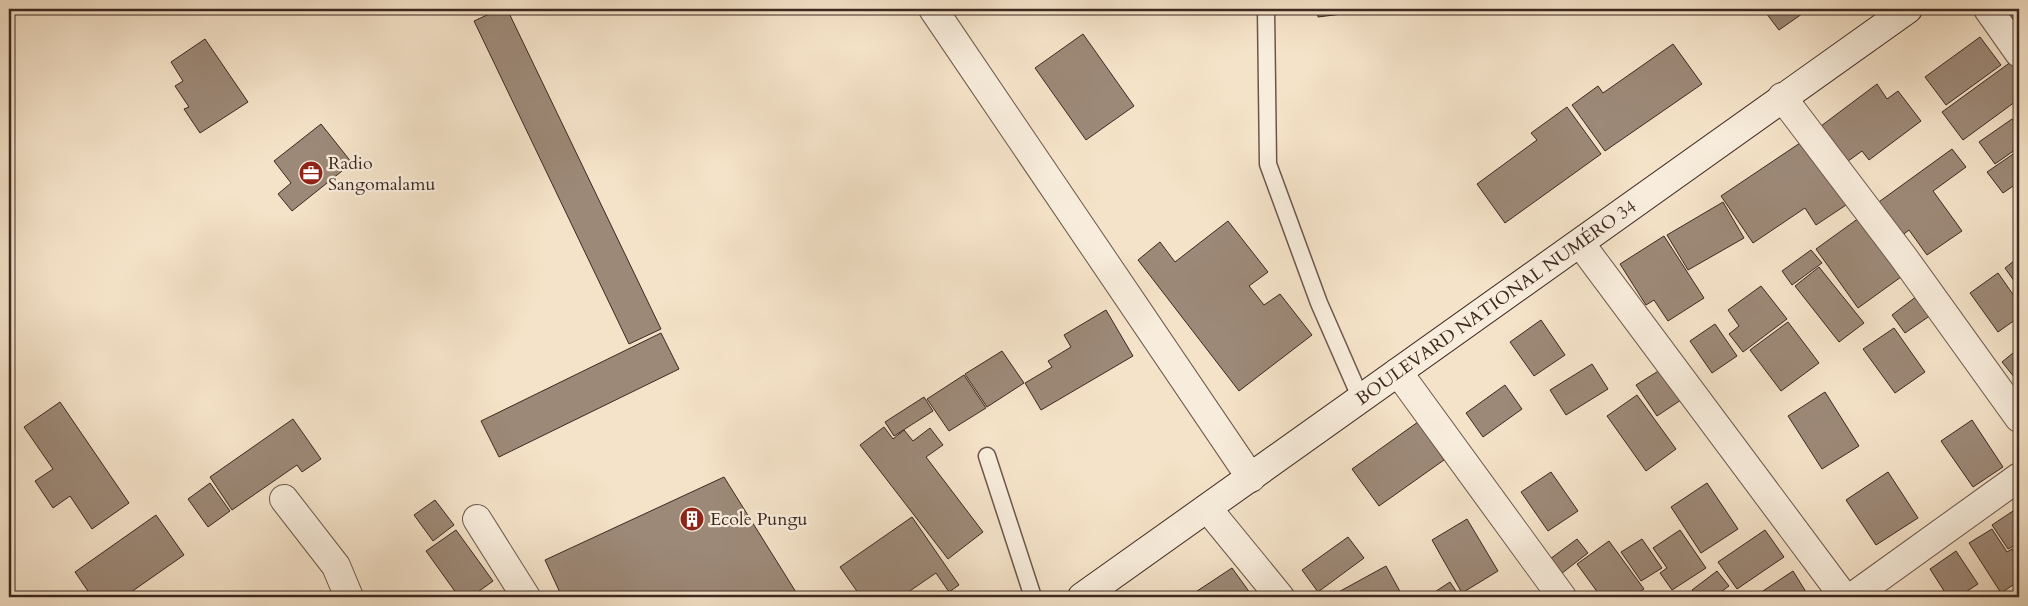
<svg xmlns="http://www.w3.org/2000/svg" width="2028" height="606" viewBox="0 0 2028 606" font-family="Cardo,serif">
<rect width="100%" height="100%" fill="#f5e3c9"/>
<filter id="stains"><feTurbulence type="fractalNoise" baseFrequency=".004" numOctaves="4"/><feColorMatrix values="0 0 0 0 .2 0 0 0 0 .09 0 0 0 0 .02 0 0 0 .5 -.17"/></filter>
<radialGradient id="worn" r=".72"><stop offset=".6" stop-color="#630" stop-opacity="0"/><stop offset="1" stop-color="#630" stop-opacity=".3"/></radialGradient>
<!-- building -->
<path fill="#9d8978" stroke="#3d2820" d="M500,9h7l154,320 -32,15 -155,-323z
M1317,9h65l-64,8z
M1491,9h30l-30,4z
M1763,9h46l-30,21z
M2000,9h19v27z
M1083,34l51,72 -48,34 -51,-72z
M1980,37l21,28 -55,40 -21,-28z
M205,39l43,63 -48,31 -16,-24 5,-2 -14,-21 8,-5 -12,-19z
M1673,44l29,40 -97,67 -33,-46 26,-19 5,7z
M2019,56v43l-56,41 -21,-28z
M1877,84l10,15 11,-8 23,30 -52,39 -7,-9 -18,13 -27,-35z
M1567,107l34,47 -96,69 -28,-39 60,-44 -6,-7z
M2012,119l7,10v18l-24,17 -16,-22z
M321,124l31,39 -60,48 -14,-17 13,-11 -17,-22z
M1806,139l43,64 -33,22 -11,-17 -52,35 -32,-47z
M1952,149l14,18 -33,24 29,40 -35,24 -18,-25 -9,7 -24,-33z
M2019,150v32l-16,11 -16,-21z
M1723,202l21,36 -56,32 -21,-35z
M1859,218l42,59 -43,31 -42,-59z
M1228,221l40,51 -19,14 15,19 16,-11 32,41 -73,56 -101,-131 22,-18 15,20z
M1664,236l40,62 -36,23 -14,-21 -8,5 -26,-41z
M1811,250l11,13 -30,22 -10,-14z
M2019,257v31l-14,-20z
M1819,267l45,56 -25,19 -44,-56z
M1998,273l21,30v14l-21,15 -28,-39z
M1761,286l26,33 -44,33 -14,-18 10,-8 -11,-16z
M1917,296l14,19 -26,18 -13,-18z
M1106,310l27,46 -92,54 -16,-27 27,-16 -4,-6 23,-14 -7,-12z
M1541,320l24,35 -31,21 -24,-34z
M1788,322l31,41 -38,28 -31,-41z
M1715,324l22,32 -25,17 -22,-32z
M1894,328l31,44 -30,21 -32,-44z
M661,333l18,36 -180,88 -18,-36z
M2019,348v35l-17,-21z
M1002,351l22,32 -37,24 -22,-33z
M1592,364l16,25 -42,26 -16,-25z
M1660,370l21,30 -24,16 -21,-31z
M964,375l22,33 -37,23 -22,-32z
M1505,385l17,24 -39,28 -17,-24z
M1825,392l34,54 -37,23 -34,-53z
M1637,395l39,54 -30,22 -39,-55z
M924,397l9,14 -39,25 -9,-14z
M60,402l69,101 -37,26 -22,-33 -17,12 -18,-27 18,-12 -29,-42z
M293,419l28,40 -19,13 -5,-7 -65,45 -22,-33z
M1972,420l31,47 -30,20 -32,-46z
M1418,422l26,38 -65,46 -27,-37z
M884,427l9,12 11,-9 9,11 17,-13 13,17 -17,12 57,75 -35,27 -88,-114z
M1551,472l27,39 -30,20 -27,-39z
M1888,472l30,46 -42,27 -30,-45z
M724,477l75,120h-237l-17,-37z
M210,483l20,28 -22,16 -20,-28z
M1707,483l31,46 -37,24 -30,-46z
M435,500l19,25 -21,16 -19,-26z
M2019,507v47l-5,-8 -6,3 -16,-24z
M156,515l28,40 -60,42h-32l-17,-25z
M912,517l47,68 -10,7 -13,-19 -35,24h-40l-21,-30z
M1467,519l31,52 -36,22 -30,-53z
M1992,529l15,23 5,-3 7,11v21l-18,12 -32,-50z
M456,530l37,51 -22,16h-12l-33,-46z
M1680,530l26,38 -34,22 -12,-17 7,-5 -14,-20z
M1765,530l19,27 -47,32 -19,-27z
M1348,537l16,21 -46,34 -16,-22z
M1577,539l11,14 -31,24 -11,-15z
M1642,539l20,29 -21,13 -20,-29z
M1609,541l35,48 -12,8h-31l-24,-33z
M1956,551l22,33 -20,13h-10l-18,-28z
M1386,566l17,31h-69l-1,-2z
M1232,568l21,29h-65z
M1717,571l12,15 -15,11h-16l-6,-7z
M1793,571l13,21 -7,5h-45z
M1450,582l10,15h-33z"/>
<g fill="none" stroke-linecap="round" stroke-linejoin="round">
<defs>
<path id="lane" d="M1266,9l2,155 51,139 42,96
M987,456l46,141"/>
<path id="street" d="M933,9l318,469
M1988,9l31,44
M1782,97l122,161 115,160
M1580,243l264,354
M1398,372l164,225
M284,499l52,67 13,31
M1208,509l72,88
M477,519l49,78
M1852,597l167,-120"/>
<g id="secondary">
<path id="s1" d="M1082,597l826,-588"/>
</g>
</defs>
<!-- lane casing -->
<use href="#lane" stroke="#6b574a" stroke-width="19"/>
<!-- street casing -->
<use href="#street" stroke="#6b574a" stroke-width="30"/>
<!-- secondary casing -->
<use href="#secondary" stroke="#3d2820" stroke-width="30"/>
<!-- lane -->
<use href="#lane" stroke="#f8eddc" stroke-width="16"/>
<!-- street -->
<use href="#street" stroke="#f8eddc" stroke-width="28"/>
<!-- secondary -->
<use href="#secondary" stroke="#f8eddc" stroke-width="28"/>
</g>
<!-- icons -->
<defs>
<symbol id="office-disc" viewBox="-11 -11 22 22"><circle r="9.5" fill="#8f2418" stroke="#f8eddc"/><path d="M-6-3h4V-5.5h4V-3h4V5H-6ZM-1-4.5V-3h2v-1.5ZM-6 0V1H6V0Z" fill="#fff"/></symbol>
<symbol id="building-disc" viewBox="-11 -11 22 22"><circle r="9.5" fill="#8f2418" stroke="#f8eddc"/><path d="M-4-6H4V6H1V3H-1V6H-4ZM-2.5-4.3h1.7v1.8h-1.7ZM.8-4.3h1.7v1.8H.8ZM-2.5-1h1.7V.8h-1.7ZM.8-1h1.7V.8H.8Z" fill="#fff"/></symbol>
</defs>
<g fill-rule="evenodd">
<use href="#office-disc" x="297" y="159" width="28" height="28"/>
<use href="#building-disc" x="678" y="505" width="28" height="28"/>
</g>
<g text-anchor="middle" stroke-width="4.5" stroke-linejoin="round" paint-order="stroke">
<!-- poi labels -->
<g font-size="18" fill="#3d2820" stroke="#f8eddc" text-anchor="start">
<text x="328" y="169">Radio<tspan x="328" dy="21">Sangomalamu</tspan></text>
<text x="710" y="525">Ecole Pungu</text>
</g>
<!-- street labels -->
<g font-size="18" fill="#3d2820" stroke="#f8eddc">
<text dy="6" stroke="none"><textPath href="#s1" startOffset="508">BOULEVARD NATIONAL NUMÉRO 34</textPath></text>
</g>
</g>
<!-- margin -->
<rect width="2028" height="606" fill="none" stroke="#f5e3c9" stroke-width="30"/>
<rect x="10" y="10" width="2008" height="586" fill="none" stroke="#3d2820" stroke-width="2.5"/>
<rect x="15" y="15" width="1998" height="576" fill="none" stroke="#3d2820"/>
<rect width="100%" height="100%" filter="url(#stains)"/>
<rect width="100%" height="100%" fill="url(#worn)"/>
</svg>
